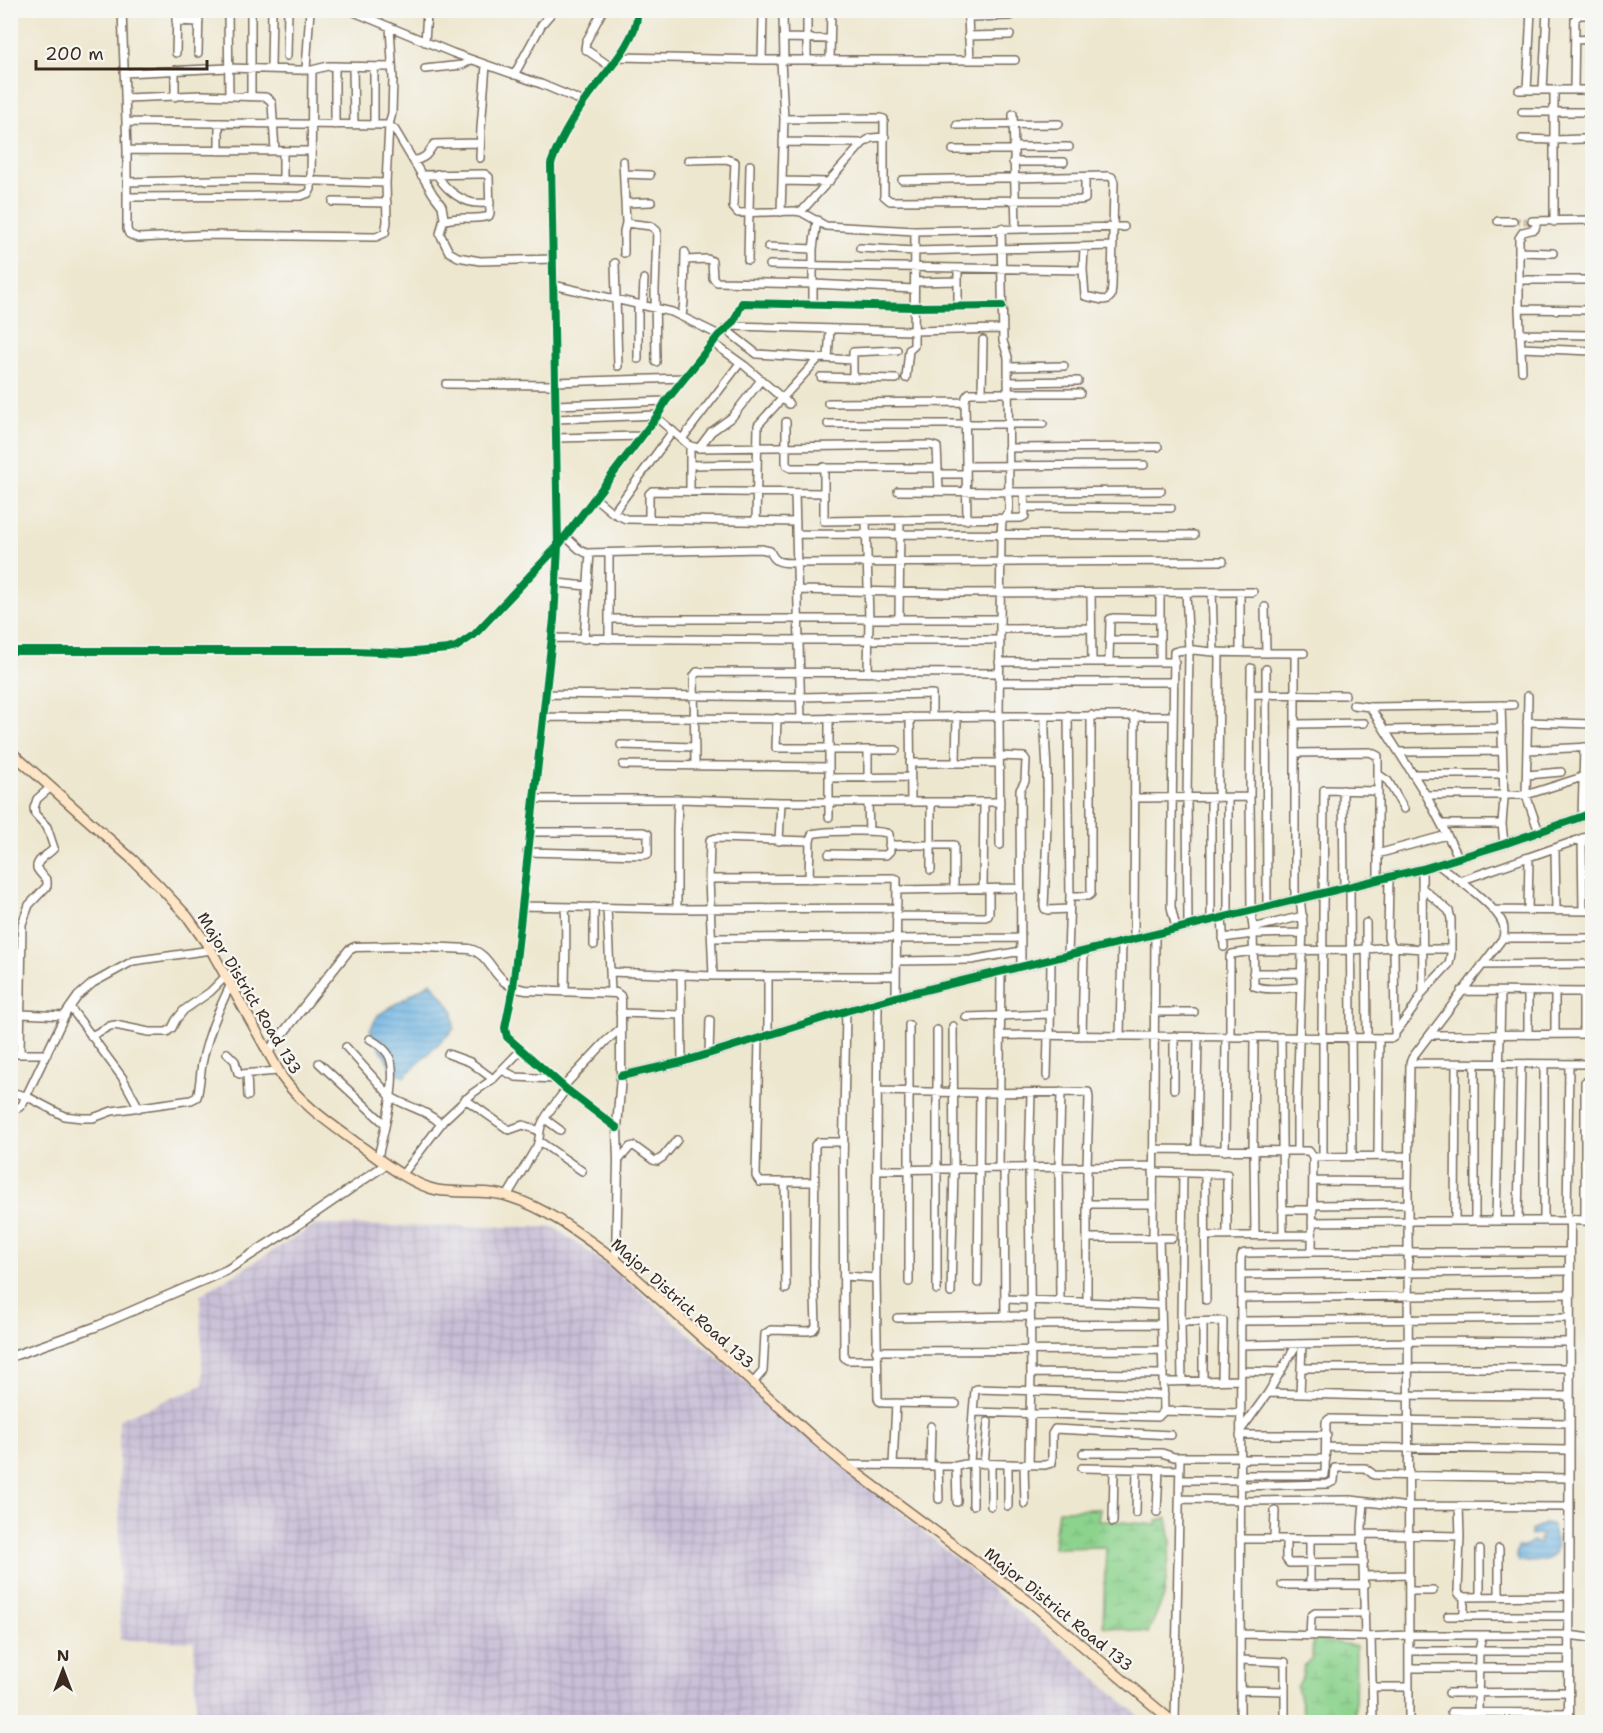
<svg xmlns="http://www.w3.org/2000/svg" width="1603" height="1733" viewBox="0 0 1603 1733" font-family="'Shantell Sans',sans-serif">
<defs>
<pattern id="industrial-grid" width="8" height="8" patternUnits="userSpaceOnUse" patternTransform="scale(1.5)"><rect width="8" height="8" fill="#c9bfd7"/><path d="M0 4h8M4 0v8" fill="none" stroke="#aea4b8"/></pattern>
<pattern id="wetland-marsh" width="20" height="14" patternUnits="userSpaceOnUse" patternTransform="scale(1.5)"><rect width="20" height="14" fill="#8cd38d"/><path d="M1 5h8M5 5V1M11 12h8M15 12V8" fill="none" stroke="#7ab579"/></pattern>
<pattern id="water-rules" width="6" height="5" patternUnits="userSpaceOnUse" patternTransform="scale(1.5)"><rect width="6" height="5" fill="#69b1e1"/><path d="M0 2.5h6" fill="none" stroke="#5890b6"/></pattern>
</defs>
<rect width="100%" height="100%" fill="#f6f6f2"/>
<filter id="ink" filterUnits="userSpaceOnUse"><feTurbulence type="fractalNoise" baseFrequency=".0167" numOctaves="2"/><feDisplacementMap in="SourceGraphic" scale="12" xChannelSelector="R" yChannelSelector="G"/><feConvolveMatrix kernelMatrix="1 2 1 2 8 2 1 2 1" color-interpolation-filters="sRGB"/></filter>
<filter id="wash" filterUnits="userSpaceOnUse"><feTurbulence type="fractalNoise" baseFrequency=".008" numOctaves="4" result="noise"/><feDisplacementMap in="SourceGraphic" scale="24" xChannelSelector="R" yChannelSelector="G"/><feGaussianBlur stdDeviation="1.35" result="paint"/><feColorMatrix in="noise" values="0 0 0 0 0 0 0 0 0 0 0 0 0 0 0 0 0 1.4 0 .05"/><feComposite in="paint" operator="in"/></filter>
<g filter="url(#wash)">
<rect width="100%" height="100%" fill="#eee7cf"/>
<!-- industrial -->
<path fill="url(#industrial-grid)" d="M315,1225l239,2 61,44 446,377 85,74h-950l-2,-80 -74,-2 -1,-221 84,-34 -3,-90z"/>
<!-- wetland -->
<path fill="url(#wetland-marsh)" stroke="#647e56" stroke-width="1.5" d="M1100,1509l-2,11 58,5 1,-5 10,-2 4,24 -7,54 -16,37 -45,-7 3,-79 -53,1 5,-38z
M1313,1639l43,7 -1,71 -51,-1 -7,-29 5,-9 2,-12 8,-7z"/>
<!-- water -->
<path fill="url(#water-rules)" stroke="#526e80" stroke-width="1.5" d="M431,982l22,28 1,19 -50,48 -12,-8 -22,-39 8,-15z
M1546,1523l5,1c15,35 0,38 -32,38l-3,-7 2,-8h6l9,-6 7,4 -1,-5 3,-3 -3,-3 -8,1v-5z"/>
</g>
<g filter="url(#ink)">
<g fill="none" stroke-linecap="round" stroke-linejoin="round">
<!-- minor-tunnel -->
<path stroke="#cac1ac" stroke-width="7" stroke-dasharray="7 3.5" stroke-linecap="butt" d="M1513,221h19"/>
<defs>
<path id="minor" d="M122,10l5,140v79l2,5 9,4 65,-3 173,2 9,-4 2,-11 -1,-39 3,-58 3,-12 1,-34 -3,-52
M228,10l1,85
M349,10l104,43 88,31 43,18
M603,10l-17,32 -1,7 26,18
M807,10v50
M783,15l1,45
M968,17l42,-1
M176,21l23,1
M968,36l42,-1
M784,38l46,1
M1575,40l17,-1
M425,42l2,-30
M176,53l1,-43
M198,53l1,-43
M287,56l1,-46
M618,57l144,3h253
M762,60l1,-45
M781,60l3,59 -3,93
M830,60l1,-50
M970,60l-2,-43 3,-7
M335,66v59
M353,67l1,58
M271,68l1,-58
M306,69l4,-59
M425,69l37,-4 9,-5
M175,70v27
M124,73l104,-5 71,2h13l16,-4 63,1
M514,75l28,-51 12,-14
M1519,90h73
M1527,90l4,-80
M1543,90l4,-80
M1574,90l1,-71 4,-4h13
M251,95v-85
M125,98l77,-3 63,2 4,2 3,4 3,48
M1522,112h63
M1013,114l3,114
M784,119l96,-1 4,1v77l6,5 190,-1 5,-1v-22
M126,122l263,3 6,5 38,64 9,12 2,12 -4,16 9,18 9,5 22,4 73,-2
M219,123v28
M374,124v-57
M957,125l102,-1
M1522,139l32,1 30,-1
M783,142l80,1
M1013,147h56
M127,150l183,1
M953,150h60
M283,151v29
M480,158l1,-30 5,-63
M688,160l38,-1 9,3 -2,45 5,6 56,-2 7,1 25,14 89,5 209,-4
M414,161c13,-4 13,-6 20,-17l46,-1
M623,161l3,62 25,3 6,5 -2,59 1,72
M1013,162h51
M437,174c6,13 20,24 33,28 6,2 13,1 20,1
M624,174l26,1
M421,175l58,-1h6l4,3 1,36 -1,3c-15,5 -29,-1 -46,5
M902,180l206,-4 4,1 2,5 -2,104 -1,10 -3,3 -5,1 -18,-4 -2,-26 1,-23
M782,181l47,1
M127,182l126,-3 133,4
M128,197l173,-1 8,-3 2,-4 1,-119
M333,202l54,1
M625,203l26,-1
M801,212l62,-69 8,-5 14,-1
M1498,221h15
M1532,221l60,-1
M1554,222v-132
M768,247l45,2
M860,248l55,3 198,-5
M1519,252l34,1
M624,253v-22l2,-8
M685,260l22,-1 5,2 1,17 4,4 96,2 101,5
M748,260l2,-95
M615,263l3,103
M770,265l313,5
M958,268v39
M1520,280h72
M915,282l42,-1
M553,285l119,27 47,23
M638,304v55
M813,304v-55l4,-29
M643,305l1,-26
M1519,309l73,1
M682,316l2,-14 1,-50
M730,326l183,5 89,-2
M725,329l32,25 95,6
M1520,334l72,1
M713,343l32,23 44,38
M1521,348l71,3
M828,358l2,-29
M1008,367l56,-1
M1522,371l-3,-62v-71l4,-6 12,-3 2,-8
M821,377l75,2
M853,378v-26l44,-2
M906,378l3,-28 5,-4 1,-115
M554,382l130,-4
M1008,382l70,-1
M446,384l109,1
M982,392l1,-52
M828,403l137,-1
M555,405l111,-4
M656,417l34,29 9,2 231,-3 7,2 2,44
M556,419l102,-4
M786,422v40l1,4 4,2h147
M828,424h215
M556,438l86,-2
M682,439l58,-76
M699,448l12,-16 21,-15 29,-37
M1008,448l150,-1
M690,465l67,-1
M966,466l178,-1
M824,467v54l197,-3 4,-2 -1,-24 137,-1
M938,474h28
M898,491l126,1
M690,492v-46
M795,493l6,226
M595,498l18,15 13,6 170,3
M1025,507l146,1
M613,513l60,-82
M649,519v-25l3,-3 172,2
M967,520l-2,-118 1,-5 3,-4h111
M866,521l3,98 -1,54
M756,522l2,-97 61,-67
M796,534l398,1
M565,536l14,13 7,4 175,-4 9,2c6,14 13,11 27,12l426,-2
M609,553v86
M557,583l30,3
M798,590l150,3 305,-1
M1160,592v70
M1186,592l3,58 -2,148 1,128
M1212,592l2,60
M1091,593l1,69
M1265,607l1,46
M609,619h391
M899,619l1,-99
M1000,629l91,-1
M552,638l247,2h201
M584,639l6,-86
M1110,640h50
M10,651h344l50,2 44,-4 8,-2 19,-13 83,-88 100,-131 8,-14 53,-66 11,-9 5,-7 7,-16 171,4 89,-1
M1240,652v-60
M999,662h176
M1109,662l1,-43 3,-1 47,1
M1251,668l-1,129 1,113 2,18 50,-12
M1266,669l1,237
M999,682h175
M545,694l256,3 131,-3v23
M1251,694l94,1
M1528,696l-2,99 13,37
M1353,705l17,2 143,-2
M1501,705l3,94 -2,25 2,20
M1370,707l56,88 33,63
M1068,715l2,181 -2,59
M1045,716c-1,20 2,39 2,60 1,43 -1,86 -3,130l1,3 3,1 21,-1
M543,717l258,2 198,-3h174
M910,717l1,85
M777,718l-1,30h53
M829,718v99
M1527,722l65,2
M1296,724l68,-1
M1385,730l116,-2
M621,745l74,2
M829,750h67
M868,750v28
M1527,750l65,-3
M1399,752l103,-1
M1296,753l74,-1 8,4v123
M999,756l25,1 2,3 -1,21 -5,9 1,177
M910,763h89
M956,763l1,-47
M623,765l206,2
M695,766l-1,-90 3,-4 302,1
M1378,774l10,7 16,28
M1413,774h90
M1527,775l34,-3
M829,778l81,-1
M1343,790l1,98
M1426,795h100l66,-21
M1134,798l116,-1
M1211,798v122
M1218,798l1,-146
M534,799h144l103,3h219
M868,802l1,29
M1582,817l2,-70
M1442,824h60
M1582,838l1,73
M779,841l2,-39
M889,845h65v44
M1000,845l-1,-129 2,-180 1,-16 7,-9 -1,-154 -5,-16 -2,-113
M1555,848l1,63
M527,852l117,3 4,-1v-20l-5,-2h-113
M1377,854l70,-19
M931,870v-68
M709,879l184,-1 4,1 -1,118
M809,879l1,-38 2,-7c11,-3 68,-5 77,0l1,17 -4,4 -57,-1
M1460,881l132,-46
M1350,886l2,270
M1422,888l27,23 2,8v35l-2,10 -26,28
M983,889l1,-87
M897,890l123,-2
M1070,896h18l3,-2v-179
M1295,900v-247
M522,906l155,3 219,-1
M565,907c2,28 0,57 0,85
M594,907v38
M607,908l4,84
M677,909v-79l1,-31
M1493,910l99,1
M1528,911l1,-54
M896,916l89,1 3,-1 1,-3v-24
M1228,916v-118
M1222,917l2,30
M1366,923l1,114
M1176,928l-5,-21 3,-255c13,-5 30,0 43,0 29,1 58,1 87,1
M1253,928l1,58c13,5 32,2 47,1
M712,938l184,-1
M1134,938l1,-223
M1223,938l30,-4 50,-1
M1503,938h89
M896,939l125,-1
M10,958l11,1
M896,961l75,-1 50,-9
M1482,965l110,-1
M610,972l103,4h183
M1253,973h48
M681,975l1,87
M713,976l-4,-97 1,-39 6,-2 94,3
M10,979h11
M1461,991l131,1
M1583,992v41
M10,1001h11
M878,1002l-2,276 2,120 1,3 5,2 72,1
M70,1007l52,70 17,31
M846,1011l-3,158 1,188 3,3h30
M1154,1012h40
M620,1013l61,2
M21,1014l44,2
M966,1017l85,-3
M937,1030v260
M1396,1032l17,-23 10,-17 -1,-123
M1528,1033v-41
M1555,1034v-42
M768,1035v-59
M1001,1035l391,3 3,-2v-4l-1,-80 -1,-5 -5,-9 1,-61
M1430,1035l162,-1
M91,1036l19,-10 5,-1 34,7h18l5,-4 4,-8 8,-10 26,-18 16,-16
M1050,1036l1,-76
M1082,1036l2,-84
M1120,1036l2,-94
M1174,1036v53
M1230,1036v-79l2,-3 21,-3 98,-1 42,-3 30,2h28
M1281,1037l2,198
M1322,1037l2,-247 54,1
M1323,1037v120
M370,1039c7,4 14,9 18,15 13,20 -6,82 -10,104
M759,1039l-3,137 4,6h54
M346,1047l45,50c16,10 36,13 50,27
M227,1053l8,8 3,12 2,1 38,-3
M10,1054h37
M20,1054l2,-130 7,-19 18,-19v-5c-2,-4 -9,-9 -10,-13 -1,-9 13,-14 17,-20l-7,-21 -12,-13 -1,-6 3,-9 14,-12
M448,1054l22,8 23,17 28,-29
M709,1054l1,-34
M319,1063l66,61
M1410,1063l182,1
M1475,1064v157
M1544,1064v157
M502,1070l14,7 38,2
M247,1074l1,22
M1047,1076l1,-40
M1585,1082v138
M564,1086l42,-45 14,-12
M877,1091l103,2 108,-1 1,6 -2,69v135
M10,1092l16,4 38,20 18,2h11l19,-7 79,-11 6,-3c3,-10 3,-22 5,-33 5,-28 16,-54 29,-80
M465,1099l44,31 14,-5 17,6
M10,1110l8,-2 4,-3 44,-92 12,-17 15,-13 40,-22 78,-11
M545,1119l15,11
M617,1128l-51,-39 -59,-52 -2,-9 8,-40 41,-369 4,-73 -7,-382c7,-20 21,-45 33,-62 15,-22 57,-64 53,-92
M539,1141l43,30
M1154,1149l143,2h12l4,6 95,-1
M1196,1150l2,-114
M1225,1151l1,-114
M1253,1151l1,-114
M1254,1151l1,84
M1297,1151v-49l6,-178 -3,-26
M1378,1156l1,-118
M618,1161l12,-14 4,-1 19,14 4,1 6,-4 14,-17
M999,1168l2,-196
M1004,1168l1,149
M877,1170l276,-4
M1153,1172l74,2v61
M1205,1173l1,127
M402,1175l42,-55 29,-27 20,-14
M1313,1181l95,1
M785,1182l1,107
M507,1196l30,-50c3,-7 2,-13 4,-20 5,-13 17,-25 25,-37
M1087,1204h66
M1313,1205l95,-1
M1282,1210h31
M1455,1221l1,-157
M1496,1221l5,-229
M1518,1221l3,-157
M1567,1221l2,-157
M1312,1222l96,-1h164
M1205,1236l107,-1
M1087,1238h85
M1153,1238l2,-304
M1159,1238l2,67
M1312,1252h257
M1241,1275l328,-4
M844,1276l32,2
M909,1282v-257
M978,1283l2,-190
M951,1293l3,-125 -1,-142
M1241,1298l328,-4
M1005,1299l156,6 3,106
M1060,1300l-1,-133 2,-75
M897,1318l133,-2
M1241,1321l328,-3
M1181,1322l2,-149
M1203,1322v58
M1030,1325l131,-1
M1408,1341l161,1
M1241,1345l167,-3
M876,1351l287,-1
M1301,1368h267
M1241,1371l40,1
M1031,1373l132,1
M1182,1381l-1,-59 42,-1 -1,59
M1163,1382l77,-2
M752,1384l11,-13 2,-37 6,-4 36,1 6,-1 3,-4 -2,-59 1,-122 4,-3h25
M1268,1393l29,-49
M1300,1394l2,-50
M1408,1395l160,1
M973,1412l2,-22 2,-1 187,6
M1241,1430l27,-37 140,4
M1240,1435h87
M1327,1447l241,3
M1083,1453h79l12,4h66
M1240,1459h86
M970,1463l3,-51 185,5 6,-6 76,2
M973,1464v41
M984,1464l4,-42
M991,1464v42
M1008,1464v42
M846,1465l110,1 14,-3 75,2 7,-2v-29l3,-5 116,6
M893,1465l3,-62
M1024,1465l1,39
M1029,1465l2,-92 -2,-205 2,-75
M930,1466l1,-40
M938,1466l1,33
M956,1466l1,36
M1082,1468l98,2
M1240,1475h85l1,-53 3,-3 239,4
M1180,1480h60
M1240,1486l88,-2 6,-3 1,-13h30l9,7 194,3
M1180,1499l60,1
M1240,1501l111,-1 58,7
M1364,1502l-2,25 3,110
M1409,1506l159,1
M1459,1506l1,30 -2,56 2,3 4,2 104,-1
M1157,1512l2,-43
M1136,1513l1,-44
M1113,1522l1,-53
M1363,1534l97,2
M1274,1538l1,-27
M1240,1539h123
M1286,1539v20l3,4 75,-1
M1499,1549v47
M1480,1550v46
M1365,1576l44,-1
M1282,1585h83
M1310,1585v-46
M1409,1591h24
M1464,1597v19
M1448,1616h120
M1241,1634l124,3 44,-2h159l24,3
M1310,1636l1,-20 4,-3h50
M1371,1637l2,84
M1409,1651h159
M1240,1660l45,2v60
M1409,1668h159
M1373,1687h36
M1240,1690l45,1
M1449,1693l120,-1
M1451,1712l118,1
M1478,1712l1,-61 3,-16
M1175,1722l5,-265
M1240,1722l1,-464 1,-4 3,-1 67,-1 1,-95
M1409,1722l-1,-534 2,-125 2,-5 91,-120c1,-5 2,-9 0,-14 -8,-20 -47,-46 -65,-59"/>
<path id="tertiary" d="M268,1052l81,-102 6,-3 48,-1 66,3c26,6 22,37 57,41l90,3 4,3 1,3v77l-4,52 1,33 -2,99
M621,1076l61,-14 164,-51 50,-14 526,-128 82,-25 88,-31
M10,1357l85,-30 132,-57 75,-48 83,-57
M1569,1722l1,-498 3,-4 19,1"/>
<path id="secondary" d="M10,751l123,109 27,27 27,29 24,34 71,127c20,28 49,47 76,67 21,15 53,41 79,46 24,4 50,-1 73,7 39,12 74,40 106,63l198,178 32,27 188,140 139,117"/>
</defs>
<!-- minor casing -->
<use href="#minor" stroke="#7a6c5c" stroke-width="10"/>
<!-- tertiary casing -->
<use href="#tertiary" stroke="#7a6c5c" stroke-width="11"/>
<!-- secondary casing -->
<use href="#secondary" stroke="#7a6c5c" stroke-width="12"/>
<!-- minor -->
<use href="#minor" stroke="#fff" stroke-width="7"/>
<!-- tertiary -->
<use href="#tertiary" stroke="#fff" stroke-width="8"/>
<!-- secondary -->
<use href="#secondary" stroke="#fde5c5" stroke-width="9"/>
<defs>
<path id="cycleway" d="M10,651h344l50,2 44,-4 8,-2 19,-13 83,-88 100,-131 8,-14 53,-66 11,-9 5,-7 7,-16 171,4 89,-1
M621,1076l61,-14 164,-51 50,-14 526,-128 82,-25 88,-31
M617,1128l-51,-39 -59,-52 -2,-9 8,-40 41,-369 4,-73 -7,-382c7,-20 21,-45 33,-62 15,-22 57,-64 53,-92"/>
</defs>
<!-- cycleway casing -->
<use href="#cycleway" stroke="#f6f6f2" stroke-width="11"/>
<!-- cycleway -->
<use href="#cycleway" stroke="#00873e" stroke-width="8"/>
</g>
</g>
<g text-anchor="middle" stroke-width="5" stroke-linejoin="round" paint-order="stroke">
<!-- street labels -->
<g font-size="16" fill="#3b2a1e" stroke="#f6f6f2">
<text transform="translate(250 993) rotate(59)" y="6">Major District Road 133</text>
<text transform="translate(683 1303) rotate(42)" y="6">Major District Road 133</text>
<text transform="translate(1059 1609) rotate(39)" y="6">Major District Road 133</text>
</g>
</g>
<!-- margin -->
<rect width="1603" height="1733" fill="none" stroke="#f6f6f2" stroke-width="36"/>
<!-- north arrow -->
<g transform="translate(63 1670)" stroke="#f6f6f2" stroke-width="4.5" paint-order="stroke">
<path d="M0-4.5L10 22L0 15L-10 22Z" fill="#3b2a1e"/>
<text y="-9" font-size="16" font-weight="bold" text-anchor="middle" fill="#3b2a1e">N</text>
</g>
<!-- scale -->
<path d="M36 60v9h171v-9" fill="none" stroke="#3b2a1e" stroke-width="3"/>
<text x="45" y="60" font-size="18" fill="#3b2a1e" stroke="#f6f6f2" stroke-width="4.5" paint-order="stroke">200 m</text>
</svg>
